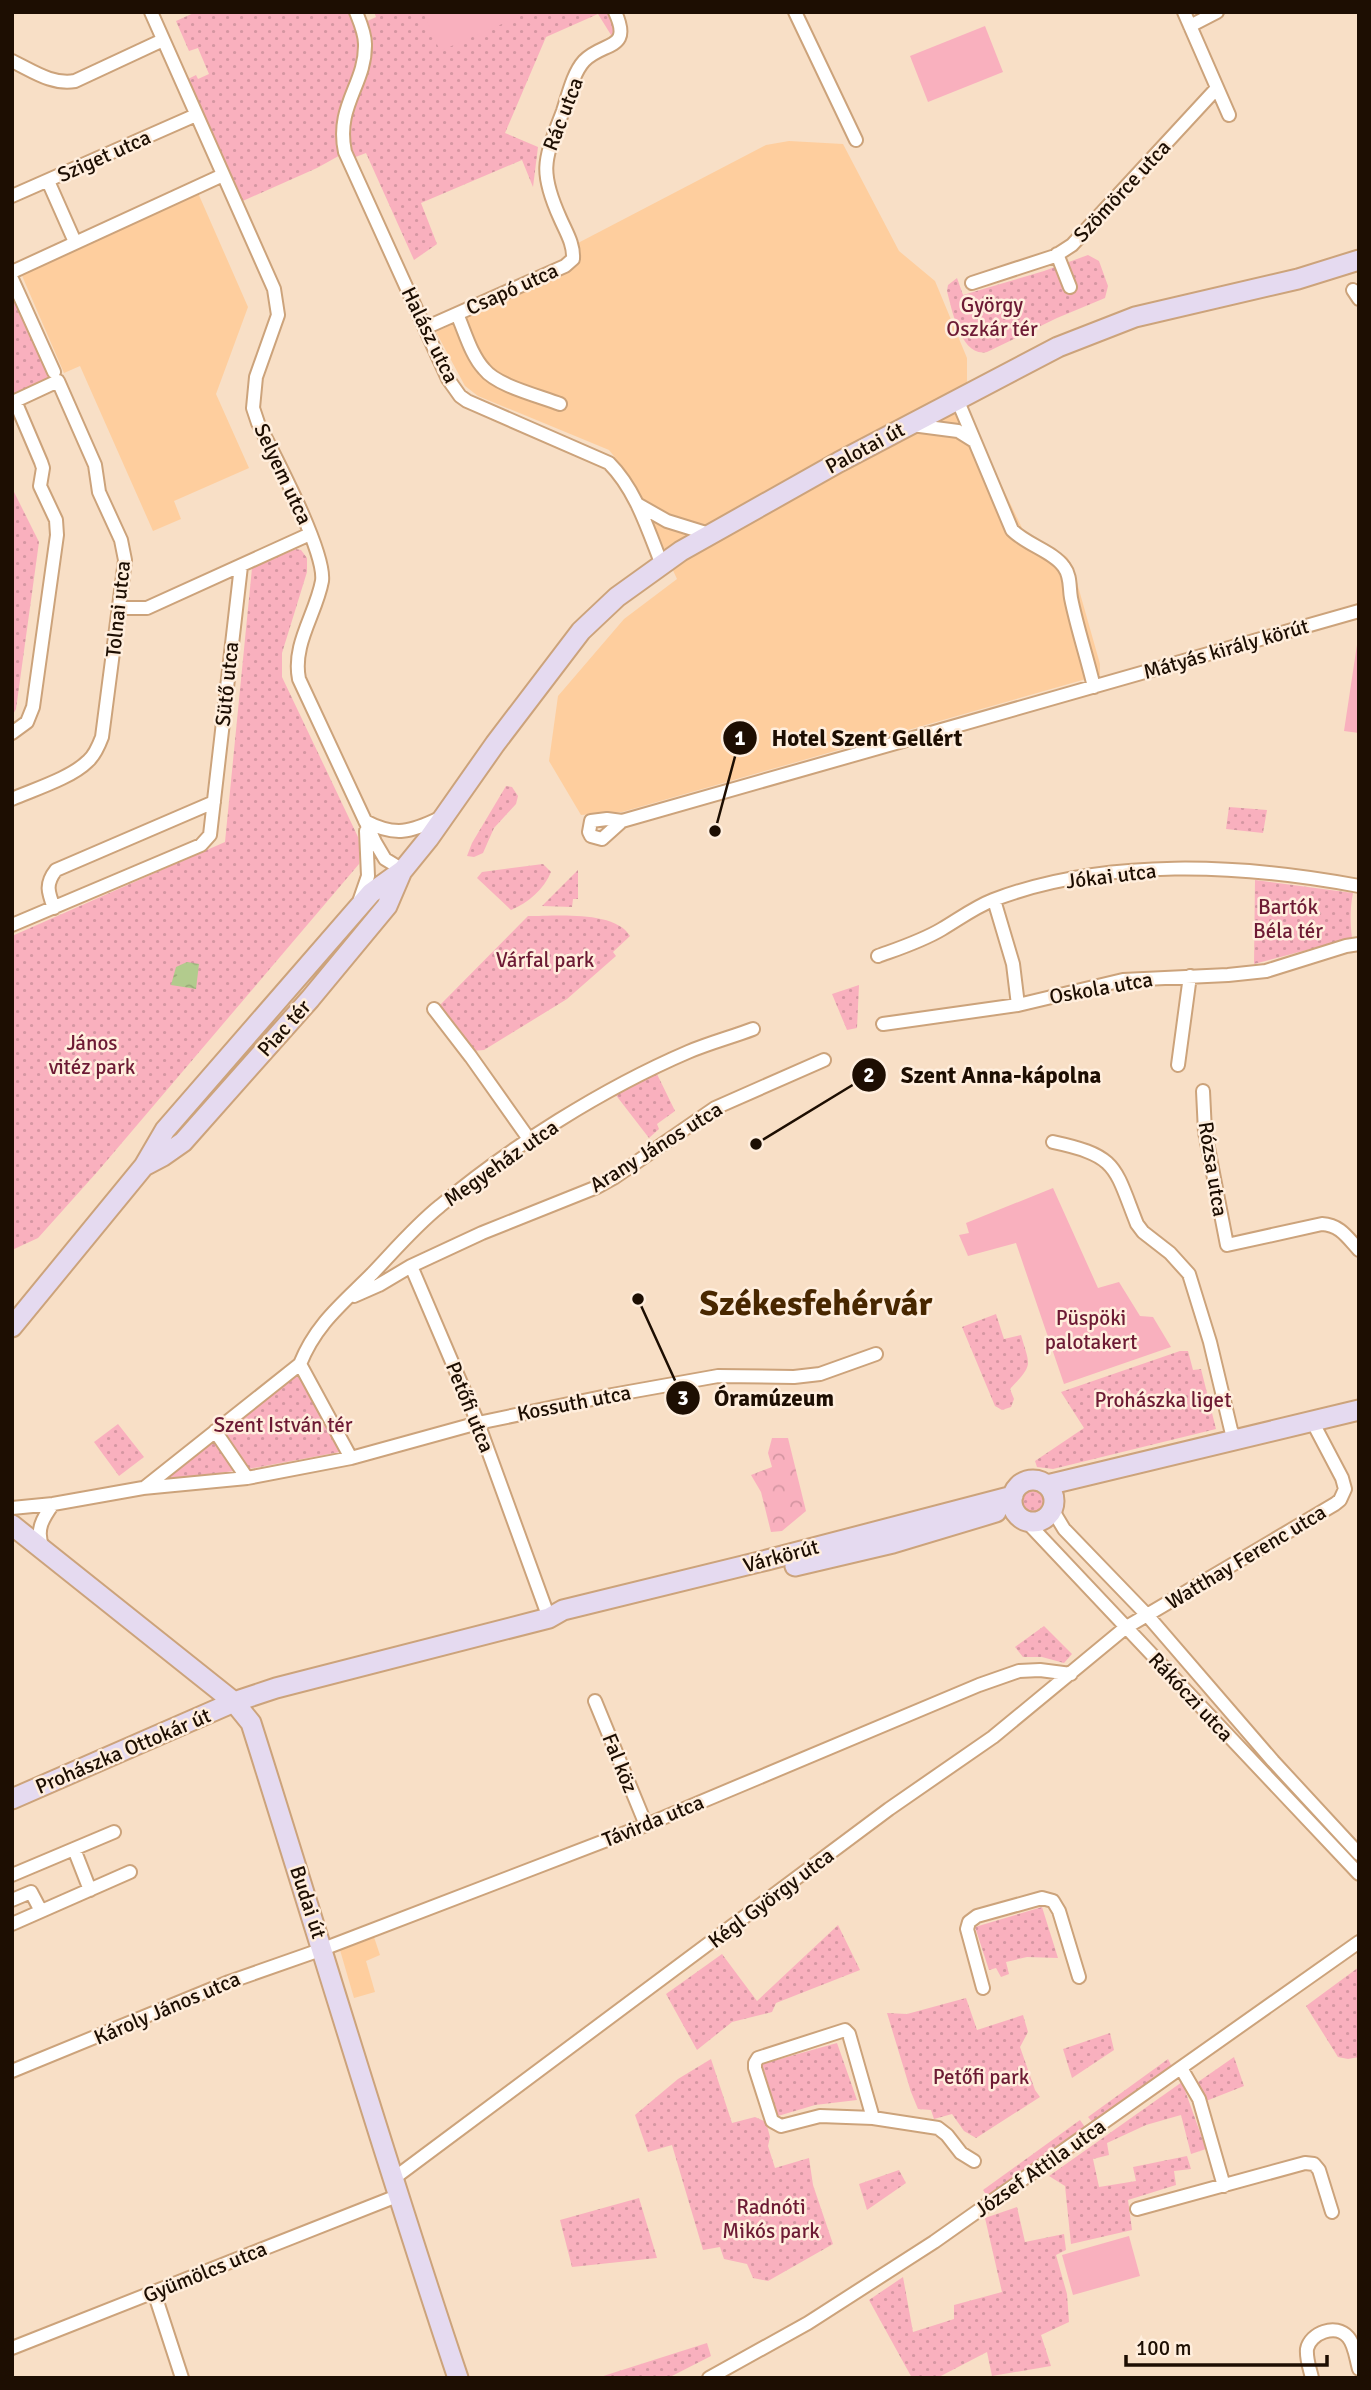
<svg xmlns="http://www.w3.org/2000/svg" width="1371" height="2390" viewBox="0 0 1371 2390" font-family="Signika,sans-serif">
<defs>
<pattern id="grass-dots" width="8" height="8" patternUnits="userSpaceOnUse" patternTransform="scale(1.75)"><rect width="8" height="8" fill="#f9b0be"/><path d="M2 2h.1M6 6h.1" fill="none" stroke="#d596a2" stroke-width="1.8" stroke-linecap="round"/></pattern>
<pattern id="forest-crowns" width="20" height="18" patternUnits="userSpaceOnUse" patternTransform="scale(1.75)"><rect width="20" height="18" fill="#f9b0be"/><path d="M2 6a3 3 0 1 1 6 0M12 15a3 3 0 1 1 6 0" fill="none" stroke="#d596a2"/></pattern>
<pattern id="water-ripples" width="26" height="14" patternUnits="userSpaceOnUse" patternTransform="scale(1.75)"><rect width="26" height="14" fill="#b2cb8d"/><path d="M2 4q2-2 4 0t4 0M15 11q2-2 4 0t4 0" fill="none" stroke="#99ad78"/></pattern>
</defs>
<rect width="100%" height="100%" fill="#f8dfc6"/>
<!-- built -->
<path fill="#fece9e" d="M789,141l54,3 56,107 36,30 32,77v56l56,116 44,27 5,8 28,99v11l-478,137 -41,3 -32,-54 9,-65 66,-77 53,-40 -48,-104 -20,-25 -131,-54 -13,-10 -29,-54 142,-67v-22l188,-98z
M198,193l50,114 -32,87 33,74 -75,33 7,18 -28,12 -73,-165 -16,7 -44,-102z
M374,1937l6,18 -14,6 9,31 -21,6 -14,-48z"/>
<!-- grass -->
<path fill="url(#grass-dots)" d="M196,12h160l5,12 15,-7 -2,-5h241l1,31 -18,-29 -52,23 -41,96 33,14 -5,40 -11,-27 -101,43 16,41 -23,16 -48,-107 -18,7 -4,-7 -27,15 -81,36 -54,-122 14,-7 2,4 11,-5 -11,-26 -9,3 -13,-30z
M1088,255l11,6 9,25 -3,12 -48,20 -70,34c-26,6 -35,-42 -40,-61l1,-6 9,-7 6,17 81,-24z
M12,279l46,102 -46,21z
M12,492h2l25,50 -23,167 -4,7z
M296,549l5,1 6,8v14l-25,81v24l76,160 2,12 -1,15 -261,307 -60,67 -26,12v-314l213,-94 27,-274z
M506,786l6,1 6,9 -2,8 -22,24 -11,25 -9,4 -7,-1 5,-13z
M1229,807l38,3 -4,23 -37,-4z
M543,864l8,8c-7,17 -23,31 -40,38l-34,-32 5,-6z
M578,870v29h-5l-1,8 -30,-1z
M1255,880l98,13c-3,15 -3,29 -1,45l-98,26z
M528,916c27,0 87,-6 102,20l-17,16 3,4 -49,43 -83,51 -12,1 -33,-45z
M859,985l-2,43 -10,2 -15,-36z
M656,1072l19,39 -18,13 2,5 -10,9 -34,-44z
M996,1314l8,25 17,-4c9,32 13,28 -11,54l4,10 -3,8 -9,3 -7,-4 -33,-79z
M1180,1351h8l5,19 8,-1 15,60 -163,40 -16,-2 -2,-6 49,-33 -23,-36z
M295,1368l45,84 -92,17 -85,12 -4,-6z
M118,1424l26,33 -25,19 -25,-34z
M1016 1501a17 17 0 1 1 34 0a17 17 0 1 1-34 0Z
M1044,1626l28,28 -8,9 -22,-6h-19l-8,-10z
M1042,1907l16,51 -31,-1 -21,5 3,12 -8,3 -5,-9 -7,2 -14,-43z
M838,1925l22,45 -84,33 -4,9 -40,10 -35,28 -31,-56 56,-40 35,47z
M1359,1967v90l-11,2 -10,-2 -32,-51z
M966,1998l11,32 46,-15 5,17 -8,15 15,43 5,7 -64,41 -12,-7 -12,-17 -18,5 -3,-9 -13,-1 -7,-17 -24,-79 20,1z
M1110,2033l4,17 -42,28 -9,-29z
M837,2043l20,57 -42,5 -37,11 -16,-52z
M1234,2057l10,29 -38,15 -8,-19z
M711,2059l21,64 23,-6 11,5 4,15 -2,9 7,22 34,-10 4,27 20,59 -65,37 -15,-3 -6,-14 -23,-5 -4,-12 -17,3 -31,-105 -24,7 -13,-37 43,-36z
M1168,2059l5,10 -78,56 -7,-8z
M1182,2082l24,67 -15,5 -10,-39 -35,10 -39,18 2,12 -16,4 6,28 37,-6 -3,-14 54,-11 4,13 -17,2 2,14 -48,15 4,30 -61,14 -6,-58 -16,-10z
M1080,2120l7,10 -97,70 -7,-10z
M899,2170l7,13 -39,27 -8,-26z
M639,2198l18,60 -85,9 -12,-47z
M1017,2207l8,35 39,-8 2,16 -10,5 11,39 2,28 -28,13 10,31 -59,10 -5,-24 -50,26h-25l-43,-78 34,-23 10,55 41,-13v-14l48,-13 -17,-74z
M707,2343l4,13 -43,22h-71z"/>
<!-- forest -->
<path fill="url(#forest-crowns)" d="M772,1438h16l18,73 -24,20 -11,1 -10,-40 -10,-17 21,-8 -4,-14z"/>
<!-- garden -->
<path fill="#f9b0be" d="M423,12h95l2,4 -80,35z
M985,26l18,46 -75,30 -18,-46z
M1358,638h1v95l-15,-2z
M1053,1188l45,100 21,-6 21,34 13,1 18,30 -107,37 -48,-141 -48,13 -9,-21 10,-2 -3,-10z
M1129,2236l11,40 -67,19 -11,-40z"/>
<!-- water -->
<path fill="url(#water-ripples)" d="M187,962l12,2 -3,25 -25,-4 5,-18z"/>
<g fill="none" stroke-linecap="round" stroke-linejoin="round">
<defs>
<path id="street" d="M151,12l123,277 4,26 -22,62 -3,31 5,15c15,30 68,129 64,158 -6,33 -30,63 -23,98l76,163 10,17 18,11
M356,12c4,10 9,21 9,32 1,40 -30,62 -20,108l103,227 12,17 7,5 142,62c27,27 39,67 53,102
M795,12l61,128
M1184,12l45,103
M1190,26l27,-14
M12,61c21,10 40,24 63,20l88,-41
M48,181l27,61
M12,196l184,-81
M1057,254l13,33
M12,272l211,-97
M12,279l42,93
M972,283l83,-27 17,-11 145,-157
M1353,290l6,9
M457,314c8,18 14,41 27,55 13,17 56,27 76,35
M425,328l140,-62 8,-7c1,-15 -7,-27 -13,-41 -22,-49 -15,-59 3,-107 5,-15 10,-38 21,-50 19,-20 49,-10 31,-49
M957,399l55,131c15,15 42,22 52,37 7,9 5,20 7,31 6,30 16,59 23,89
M912,425l46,6 16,10
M637,504l30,17 42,13
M120,608h27l163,-74
M12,733l15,-11 6,-15 24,-172 -1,-15 -16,-34 3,-18 -2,-6 -26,-61 43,-20 37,84 4,27 22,48 4,20 -23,177c-3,8 -7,18 -14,24 -17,17 -53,28 -76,38
M365,821c30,16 46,11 75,-3
M622,821l-20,18 -11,-3 -2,-4 2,-11 16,-2 15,2 737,-210
M360,899l8,-23 -2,-45
M994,900l19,64 5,41
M54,908c-6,-16 -9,-24 2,-38l158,-68
M12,925l189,-80 9,-10 31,-269
M878,956c22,-8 44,-15 64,-27 17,-10 33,-22 51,-29 113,-43 249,-36 366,-14
M434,1009l37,48 58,82
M883,1024l135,-19 105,-25 105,-5 38,-4 80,-25 13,-2
M1178,1065l12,-89
M1203,1091l2,41 22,113 95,-21c18,1 25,13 37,26
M1053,1142c65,14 61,24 84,82l6,8 27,21 19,21 21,68 21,88 6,10
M411,1266l71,-33 115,-46 18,-10 100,-69 109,-48
M354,1296l25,-11 32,-19 67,157 71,195
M300,1364c16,-40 42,-60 72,-90 22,-23 43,-48 68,-68 70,-59 164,-118 248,-154 21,-9 44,-15 65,-23
M300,1364l51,94
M215,1431l32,47
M144,1488l156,-124
M12,1508l41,-4 90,-16 104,-10 104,-20 127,-35 134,-28 106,-19 76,1 26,-3 56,-20
M1052,1509l12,20 83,86 126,146 86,93
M1024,1519l335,355
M43,1548c-8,-18 0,-30 10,-44
M595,1701l51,124
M74,1849l16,41
M12,1875l102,-43
M12,1900l19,-8 10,19
M12,1924l118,-52
M983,1988l-16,-59 2,-7 8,-6 65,-18 11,3 6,10 20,66
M1181,2068l18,31 25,87
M12,2071l217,-89 94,-33 323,-124 333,-140 40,-14 21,-1 31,4
M873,2118l-24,-84 -4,-4 -87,28 -3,5v5l17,53 9,5 39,-10 53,2 65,10 9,7 14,18 13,8
M393,2179l496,-370 104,-72 132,-109 210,-124 5,-4 5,-11 -3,-11 -30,-57
M1137,2209l168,-46 9,1 5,6 13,42
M154,2292l28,86
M12,2348l385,-152
M709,2378l99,-55 126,-81 425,-300
M1312,2378c-2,-9 -6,-19 -5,-29 3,-16 29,-26 41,-12 7,8 8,22 11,32"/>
<path id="secondary" d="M144,1166l19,-10 20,-14 127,-143 77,-93 15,-35
M12,1327l132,-161 21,-36 206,-237 32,-23 26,-32 66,-94 86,-113 36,-34 64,-46 158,-89 219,-115 77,-30 163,-38 61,-19
M1012 1501a21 21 0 1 1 42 0a21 21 0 1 1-42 0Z
M1047,1485l312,-75
M12,1525l222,177 17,21c69,218 134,438 207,655
M795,1566l98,-23 103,-31
M12,1799l222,-97 42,-14 273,-70 14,-8 204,-50 246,-64"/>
</defs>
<!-- street casing -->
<use href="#street" stroke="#cca37b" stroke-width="16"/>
<!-- secondary casing -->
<use href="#secondary" stroke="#cca37b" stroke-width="23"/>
<!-- street -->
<use href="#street" stroke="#fff" stroke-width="12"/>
<!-- secondary -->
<use href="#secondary" stroke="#e5daf0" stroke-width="19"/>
</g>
<g text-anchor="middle" stroke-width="5" stroke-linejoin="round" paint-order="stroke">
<!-- street labels -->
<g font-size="21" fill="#1d0e02" stroke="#fed">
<text transform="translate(563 114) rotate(-69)" y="7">Rác utca</text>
<text transform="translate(104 156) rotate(-24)" y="7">Sziget utca</text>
<text transform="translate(1122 191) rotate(-47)" y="7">Szömörce utca</text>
<text transform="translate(512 289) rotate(-24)" y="7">Csapó utca</text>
<text transform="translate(430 335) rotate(64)" y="7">Halász utca</text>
<text transform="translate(865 448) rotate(-28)" y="7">Palotai út</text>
<text transform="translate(283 474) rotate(65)" y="7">Selyem utca</text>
<text transform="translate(118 609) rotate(-84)" y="7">Tolnai utca</text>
<text transform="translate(1226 649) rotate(-16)" y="7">Mátyás király körút</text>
<text transform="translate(227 684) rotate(-84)" y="7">Sütő utca</text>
<text transform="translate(1111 876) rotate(-7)" y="7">Jókai utca</text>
<text transform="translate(1101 988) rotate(-10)" y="7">Oskola utca</text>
<text transform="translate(284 1028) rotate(-48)" y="7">Piac tér</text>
<text transform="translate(656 1147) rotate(-32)" y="7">Arany János utca</text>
<text transform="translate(501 1163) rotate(-35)" y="7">Megyeház utca</text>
<text transform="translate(1213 1169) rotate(81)" y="7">Rózsa utca</text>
<text transform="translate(574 1403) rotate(-11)" y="7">Kossuth utca</text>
<text transform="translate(470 1407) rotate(68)" y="7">Petőfi utca</text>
<text transform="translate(781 1556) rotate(-15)" y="7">Várkörút</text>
<text transform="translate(1246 1557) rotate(-31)" y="7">Watthay Ferenc utca</text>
<text transform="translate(1191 1697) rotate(47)" y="7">Rákóczi utca</text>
<text transform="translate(123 1751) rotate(-23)" y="7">Prohászka Ottokár út</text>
<text transform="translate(620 1763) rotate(68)" y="7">Fal köz</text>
<text transform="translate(653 1821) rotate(-22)" y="7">Távirda utca</text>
<text transform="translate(771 1898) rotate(-37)" y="7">Kégl György utca</text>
<text transform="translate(308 1902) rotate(72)" y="7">Budai út</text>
<text transform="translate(167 2008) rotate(-23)" y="7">Károly János utca</text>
<text transform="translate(1040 2168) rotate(-35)" y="7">József Attila utca</text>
<text transform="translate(205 2272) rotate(-22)" y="7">Gyümölcs utca</text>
</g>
<!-- park labels -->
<g font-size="21" fill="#6d1a34" stroke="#fed">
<text x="992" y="312">György<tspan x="992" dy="24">Oszkár tér</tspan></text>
<text x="1288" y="914">Bartók<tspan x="1288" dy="24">Béla tér</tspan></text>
<text x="545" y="967">Várfal park</text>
<text x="92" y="1050">János<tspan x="92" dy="24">vitéz park</tspan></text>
<text x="1091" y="1325">Püspöki<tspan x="1091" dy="24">palotakert</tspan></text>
<text x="1163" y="1407">Prohászka liget</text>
<text x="283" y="1432">Szent István tér</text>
<text x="981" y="2084">Petőfi park</text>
<text x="771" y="2214">Radnóti<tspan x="771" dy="24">Mikós park</tspan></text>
</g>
<!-- town labels -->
<g font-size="35" font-weight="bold" fill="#482700" stroke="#fed">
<text x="816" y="1315">Székesfehérvár</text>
</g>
</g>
<!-- callouts -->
<path fill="none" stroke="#1d0e02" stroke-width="2.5" d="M715 831L740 738M756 1144L869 1075M638 1299L683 1398"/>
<g fill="#1d0e02" stroke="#fed" stroke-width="2.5">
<circle cx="715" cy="831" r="7"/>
<circle cx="756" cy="1144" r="7"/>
<circle cx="638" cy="1299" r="7"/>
<circle cx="740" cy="738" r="18"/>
<circle cx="869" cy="1075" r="18"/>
<circle cx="683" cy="1398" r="18"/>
</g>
<g font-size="21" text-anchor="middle" font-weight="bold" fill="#fff">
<text x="740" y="745">1</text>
<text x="869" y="1082">2</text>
<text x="683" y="1405">3</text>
</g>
<g font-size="23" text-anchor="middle" font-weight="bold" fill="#1d0e02" stroke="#fed" stroke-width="5" stroke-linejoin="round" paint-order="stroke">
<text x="867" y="746">Hotel Szent Gellért</text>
<text x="1001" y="1083">Szent Anna-kápolna</text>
<text x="774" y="1406">Óramúzeum</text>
</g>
<!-- border -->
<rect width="1371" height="2390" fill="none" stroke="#1d0e02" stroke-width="28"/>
<!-- scale -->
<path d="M1126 2355v10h201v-10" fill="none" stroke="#1d0e02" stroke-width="3.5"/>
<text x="1136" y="2355" font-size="21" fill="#1d0e02" stroke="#ffeedd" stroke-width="5" paint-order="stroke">100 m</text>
</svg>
